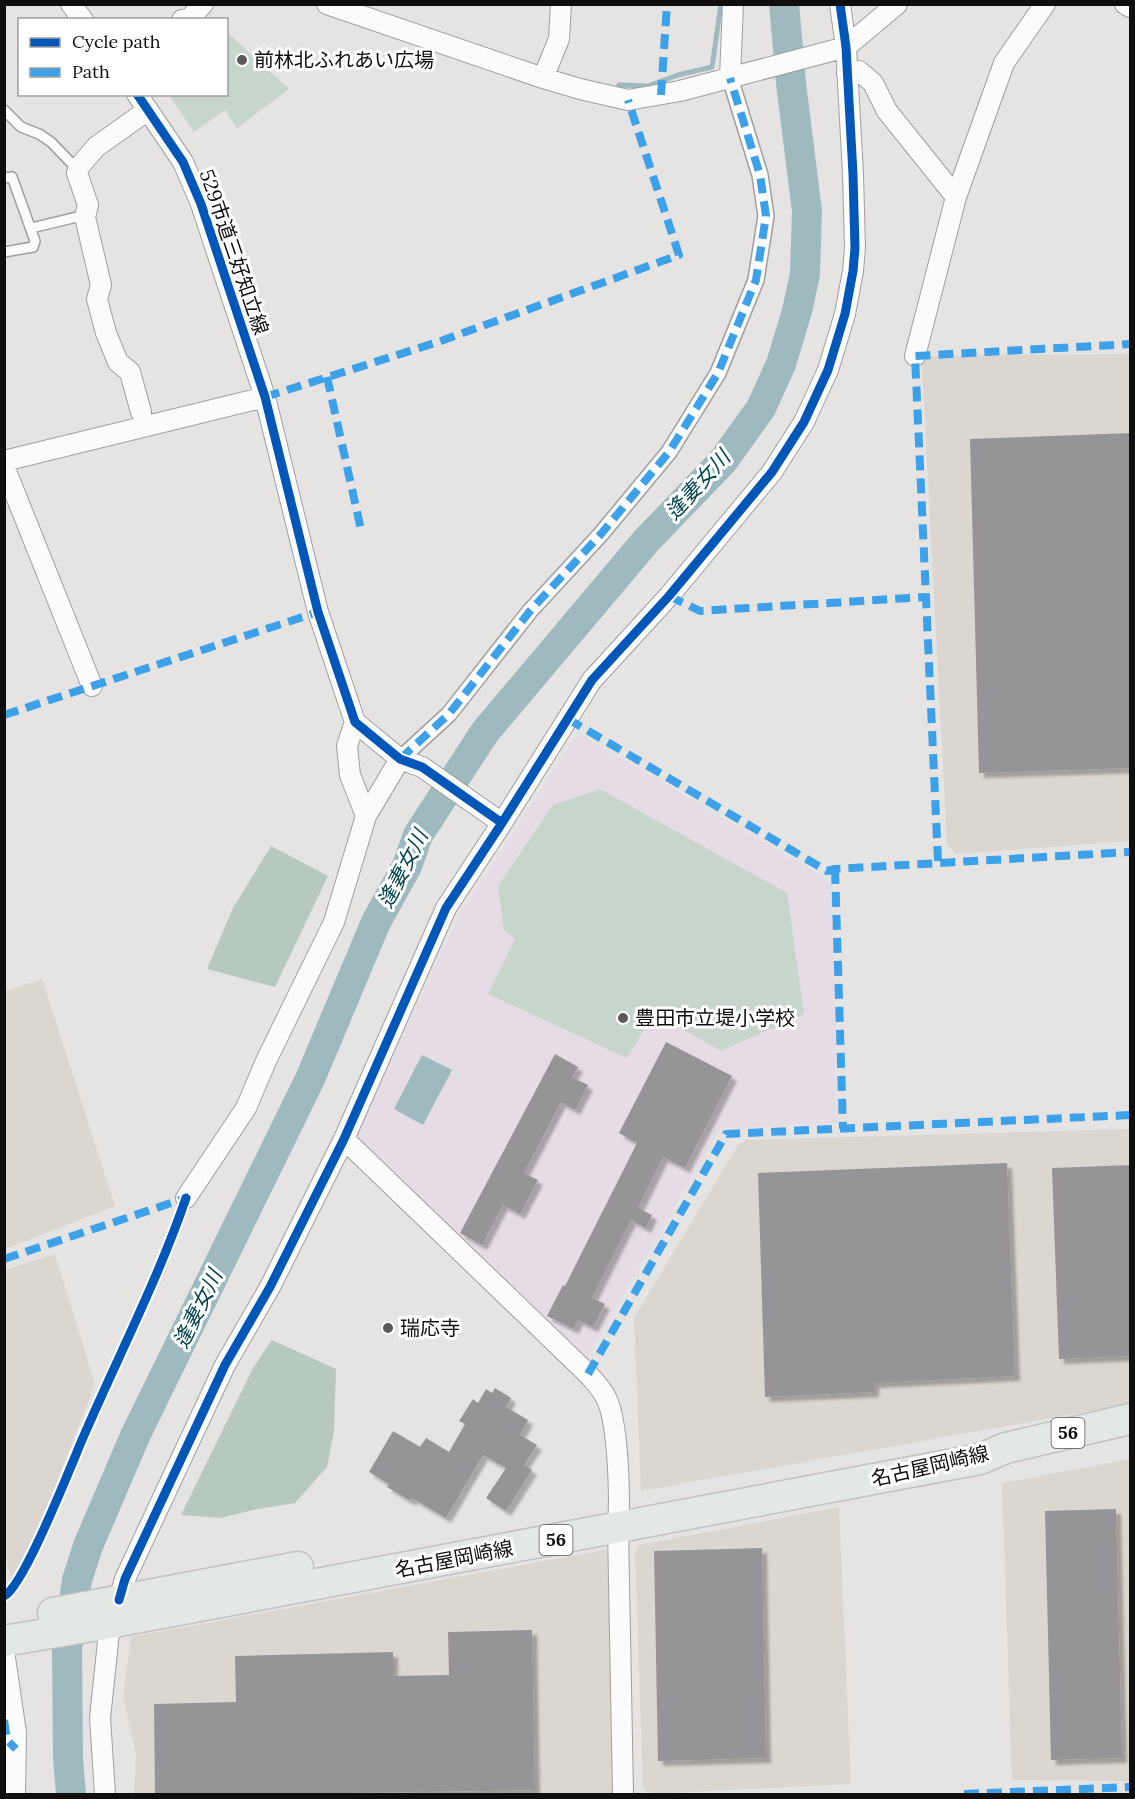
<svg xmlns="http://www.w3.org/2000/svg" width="1135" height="1799" viewBox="0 0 1135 1799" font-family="Lora,'Noto Sans JP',serif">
<defs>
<filter id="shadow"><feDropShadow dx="5" dy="5" stdDeviation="1.5" flood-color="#0004"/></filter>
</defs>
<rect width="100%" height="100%" fill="#e6e4e2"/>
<!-- built -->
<path fill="#dcd6d1" d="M1130,354v487l-174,13 -9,-9 -25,-479 4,-10z
M42,979l73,227 -110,43v-258z
M1130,1129v275l-489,87 -7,-173 104,-173 8,-5z
M55,1254l40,130 -81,209 -10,-45 1,-278z
M1130,1459v322l-118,-1 -10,-297z
M839,1507l12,277 -200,10 -8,-6 -8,-236 4,-7z
M604,1550l8,5 7,239h-485l2,-40 -13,-57 8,-60z"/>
<!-- education -->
<path fill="#e5dce5" d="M578,733l237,139 17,13 5,238 -117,6 -131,225 -10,2 -220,-210 -3,-12 104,-220z"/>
<!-- green -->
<path fill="#c8d5cc" d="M227,32l62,57 -52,39 -12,-18 -31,22 -25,-37 57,-1z
M600,789l187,104 17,121 -83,37 -67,-38 -27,45 -139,-64 27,-55 -11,-9 -6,-44 55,-81z"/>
<!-- forest -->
<path fill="#b7c9be" d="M271,846l57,30 -53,111 -68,-18 26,-61z
M272,1340l64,29 -2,62 -7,36 -32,36 -42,7 -32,8 -40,-3 72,-147z"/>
<!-- water -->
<path fill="#9ebabf" d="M422,1055l30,15 -29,55 -29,-16z"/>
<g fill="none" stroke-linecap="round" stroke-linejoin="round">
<!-- stream -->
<path stroke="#9ebabf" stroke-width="5" d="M619,93v-8l29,1 30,-11 34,-8 9,-63"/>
<!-- river -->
<path stroke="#9ebabf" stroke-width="30" d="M71,1794l-3,-36 -1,-110 10,-68 11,-34 47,-110 175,-357 66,-157 31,-56 11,-31 67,-103 161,-191 77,-80 38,-53 20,-44 16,-53 8,-37 2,-63 -16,-128 -7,-79"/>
</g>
<!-- building -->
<path fill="#979498" filter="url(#shadow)" d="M1131,433v335l-152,5 -9,-334z
M666,1042l66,34 -47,92 -22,-11 -25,51 14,7 -6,13 -15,-8 -39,78 13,6 -12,23 -15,-7 -4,9 -27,-13 16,-31 2,1 72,-143 -18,-10z
M555,1054l23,13 -6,10 16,8 -13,25 -14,-8 -37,71 14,7 -18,34 -17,-9 -21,40 -22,-12z
M1007,1163l8,213 -141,7v9l-109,5 -7,-224z
M1131,1165v191l-72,3 -7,-191z
M495,1388l16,10 -5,9 22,13 -8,15 17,10 -13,20 8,5 -26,41 -20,-13 20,-30 -23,-13 -37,63 -34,-20 -1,3 -24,-14 2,-3 -20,-12 24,-41 27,16 6,-9 23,14 16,-28 -6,-3 14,-22 5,4 8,-14 6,4z
M1116,1509l6,249 -71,2 -6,-249z
M762,1548l4,210 -108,3 -4,-210z
M532,1630l3,160 -247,4h-133l-1,-90 82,-2 -1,-46 158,-4v24l56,-1 -1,-43z"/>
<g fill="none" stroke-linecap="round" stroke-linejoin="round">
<defs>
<path id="service" d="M4,110l17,17 18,7 12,8 27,28
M4,178l8,-1 23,64 -2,6 -29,5
M31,228l54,-13"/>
<path id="pedestrian" d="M400,759l49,-45 81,-103 71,-77 68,-82 49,-79 38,-93 10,-64 -6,-41 -30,-97"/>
<path id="minor" d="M71,4l12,16
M327,4l216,74 37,11 48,11 52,-9 166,-44 51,-43
M1125,4l5,3
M182,20l7,-1 14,-15
M847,74l12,-3 14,12 14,28 69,86
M543,78l16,-39 2,-35
M730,78l3,-74
M915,356l41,-159 48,-134 41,-59
M141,412l-11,-40 -12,-10 -12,-29 -9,-34 4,-14 -16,-68 3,-12 -11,-32 2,-6 17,-20 52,-37
M4,461l261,-64
M4,466l88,220
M355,722l-8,24 3,29 16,41
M502,823l90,-143 77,-84 103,-124 32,-50 24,-52 17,-56 8,-43 2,-23 -2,-74 -7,-127 -6,-43
M344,1139l244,235c6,7 13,14 17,22 14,23 15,104 13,132l5,266
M186,1198l60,-90 20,-47 68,-139 32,-106 34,-57
M119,1600l6,-21 100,-214 45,-78 74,-148 102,-231 56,-85 -80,-56 -22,-8 -45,-37 -37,-110 -53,-215 -64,-193 -18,-42 -46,-68
M4,1651l12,82 -1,61
M105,1794l-5,-76 10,-95"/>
<path id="primary" d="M53,1613l245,-46
M4,1641l100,-17 876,-165 26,-11 124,-29"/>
</defs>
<!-- service casing -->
<use href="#service" stroke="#a19f9e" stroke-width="12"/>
<!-- pedestrian casing -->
<use href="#pedestrian" stroke="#a19f9e" stroke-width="18"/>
<!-- minor casing -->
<use href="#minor" stroke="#a19f9e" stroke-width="22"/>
<!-- primary casing -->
<use href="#primary" stroke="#c2c1c0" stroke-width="33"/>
<!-- path -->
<path stroke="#c4c3c2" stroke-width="3" stroke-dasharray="3 3" stroke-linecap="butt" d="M4,1596c21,-10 80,-162 93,-192 24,-52 48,-105 72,-158l11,-31"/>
<!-- service -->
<use href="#service" stroke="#fbfbfb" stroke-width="9"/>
<!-- pedestrian -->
<use href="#pedestrian" stroke="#fbfbfb" stroke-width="15"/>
<!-- minor -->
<use href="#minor" stroke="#fbfbfb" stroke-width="20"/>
<!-- primary -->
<use href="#primary" stroke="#e3e8e4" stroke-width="30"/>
<!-- quiet -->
<path stroke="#3da1e9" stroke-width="8" stroke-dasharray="15 8" stroke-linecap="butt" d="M661,95l6,-91
M327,377l35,157
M265,397l173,-55 241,-87 -51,-155
M669,596l31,15 225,-14
M4,715l314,-103
M568,719l259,152 8,-2 295,-17
M400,759l49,-45 81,-103 71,-77 68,-82 49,-79 38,-93 10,-64 -6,-41 -30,-97
M938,861l-23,-505 215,-12
M835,869l8,260
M4,1259l182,-61
M588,1374l138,-240 404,-19
M4,1720l3,20 9,9
M964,1794l166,-7"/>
<defs>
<path id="cycleway" d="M502,823l90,-143 77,-84 103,-124 32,-50 24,-52 17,-56 8,-43 2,-23 -2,-74 -7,-127 -6,-43
M4,1596c20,-9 69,-136 81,-163 34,-78 73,-154 101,-235
M119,1600l6,-21 100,-214 45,-78 74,-148 102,-231 56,-85 -80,-56 -22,-8 -45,-37 -37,-110 -53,-215 -64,-193 -18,-42 -46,-68"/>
</defs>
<!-- cycleway casing -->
<use href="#cycleway" stroke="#fff" stroke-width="13"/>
<!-- cycleway -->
<use href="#cycleway" stroke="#0057b8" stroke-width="9"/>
</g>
<!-- markers -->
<g fill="#5a5958" stroke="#fff" stroke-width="2">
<circle cx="242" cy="60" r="6"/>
<circle cx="623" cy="1018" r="6"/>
<circle cx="388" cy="1328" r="6"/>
</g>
<g text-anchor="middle" stroke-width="6" stroke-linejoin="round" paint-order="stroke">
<!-- shield labels -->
<g fill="#fff" stroke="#575656" stroke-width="1.5">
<rect x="1051.5" y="1418" width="33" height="30" rx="4.5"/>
<rect x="539.5" y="1525" width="33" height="30" rx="4.5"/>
</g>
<g font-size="18" font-weight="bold" fill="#0f0e0d">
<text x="1068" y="1439">56</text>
<text x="556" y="1546">56</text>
</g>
<!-- poi labels -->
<g font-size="20" fill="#0f0e0d" stroke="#fff" text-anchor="start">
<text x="254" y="67">前林北ふれあい広場</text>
<text x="635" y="1025">豊田市立堤小学校</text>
<text x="400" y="1335">瑞応寺</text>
</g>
<!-- street labels -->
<g font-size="20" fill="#0f0e0d" stroke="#fff">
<text transform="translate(234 252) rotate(71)" y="7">529市道三好知立線</text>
<text transform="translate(930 1466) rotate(-13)" y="7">名古屋岡崎線</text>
<text transform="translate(454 1559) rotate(-11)" y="7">名古屋岡崎線</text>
</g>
<!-- water labels -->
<g font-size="21" font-style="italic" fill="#04454f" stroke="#fff">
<text transform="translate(698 485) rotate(-48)" y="7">逢妻女川</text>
<text transform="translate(403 869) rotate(-63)" y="7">逢妻女川</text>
<text transform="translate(198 1309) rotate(-64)" y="7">逢妻女川</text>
</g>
</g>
<!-- border -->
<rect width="1135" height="1799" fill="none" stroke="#0f0e0d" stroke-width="12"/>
<!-- legend -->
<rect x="18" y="18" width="210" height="78" fill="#ffffff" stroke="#9f9f9e" stroke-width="1.5"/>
<rect x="30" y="38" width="30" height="9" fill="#0057b8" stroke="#9f9f9e" stroke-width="1.5"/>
<text x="72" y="48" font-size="18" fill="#0f0e0d">Cycle path</text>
<rect x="30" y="68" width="30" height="9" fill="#3da1e9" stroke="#9f9f9e" stroke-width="1.5"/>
<text x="72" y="78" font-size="18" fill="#0f0e0d">Path</text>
</svg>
